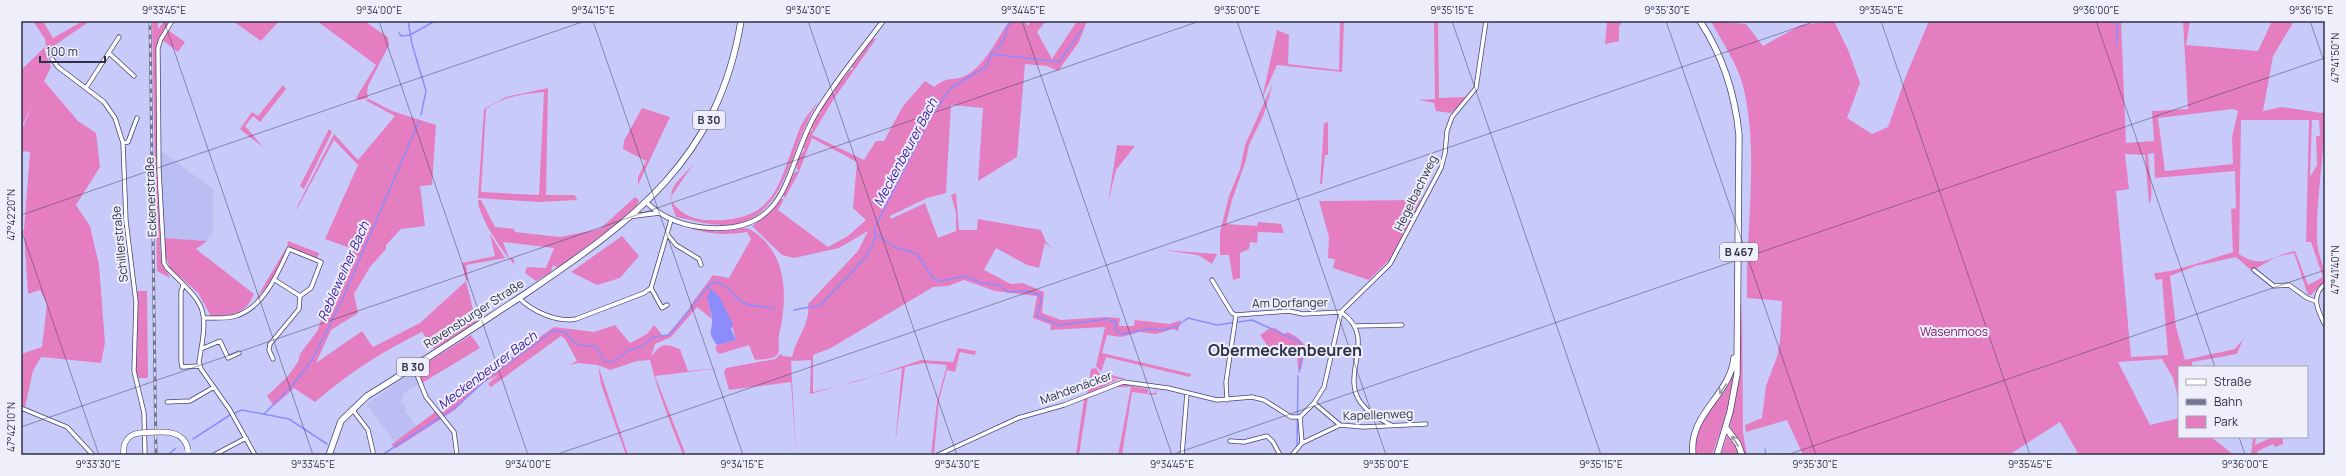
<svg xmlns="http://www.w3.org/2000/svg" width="2346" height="476" viewBox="0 0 2346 476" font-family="Manrope,sans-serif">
<rect width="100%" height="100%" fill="#c8cbfa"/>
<!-- built -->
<path fill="#babef2" d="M160,150l53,39v44l-6,8 -43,-3z
M414,372l5,12 -16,10 1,3 -4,3 7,9 -2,2 14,18 -23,15 -30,-40z"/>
<!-- green -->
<path fill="#e57ec1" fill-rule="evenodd" d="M33,21h10l10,17 30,-17h10l-6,2 -42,29 6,15 -7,14 34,40 18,12 4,34 -24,38 14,21 9,39 6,78 -4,20 -60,-6 -8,14 -8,36 -4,-3v-50l21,-7 5,-43 -7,-14 -12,4 -4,-61 -3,-1 3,-2 6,-78 -9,-1v-20l12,-27 -12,24v-58l25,-24 -1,-7z
M152,21h6v8l7,-8h5l-13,23 3,198 1,16 9,20 -13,-7z
M233,21h46l-18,20z
M317,21h47l24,16 1,8 -21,41 -1,7 1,5 -9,2 -3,-2 20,-33z
M1009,21h15l4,5 2,-5h16l-9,11 15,27 25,-38h10l-8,21 -21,29 -11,-5 -22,-2 -8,93 -39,24 5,-73 -32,-3 -5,88 -19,5 -37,18 1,3 34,-16 13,35 18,-7v-18l-5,-18 5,-2 3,37h18l1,-11 63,11 5,12 7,7 -8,-6 -6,25 -12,-3 -31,-17 -12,22 27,14 12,-1 21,9 -2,21 19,7 44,-3 15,1 -1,8h15l1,-6 35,4 11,-4 -3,11 -5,-2 -17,5 -16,-2 -19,5 -14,-2 -5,18 89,21 -1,3 -84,-20 -5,15 25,7c-15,1 -21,-3 -30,-13l9,-39 -55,3 1,-5 -18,-7 4,-22 -42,-5 -31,-11 -16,6 -15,1 -102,61 -18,7v37l46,-11 62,-21 32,2 5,-14 18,3 -1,4 -15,-3 -5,20 -8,-2 -8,30 -5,54 -3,1 6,-53 10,-37 -24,-2 -18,4 -10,79 7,-78 -92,26 1,-34 -20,1 5,94 -5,-73 -62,8 -5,-18 2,-4 49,-9 7,-6v3l10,1c4,-19 19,-34 16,-53l50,-53 10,-20 -29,17 -45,10 -12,-3 -30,-29 21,-16 8,-11h3l-6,11 50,37 20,-11 18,-16 -13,-12 4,-46 -45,-24 -14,36 -13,24 -2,-3 11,-22 4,-2c-4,-6 2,-18 7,-21l-2,-2 6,-17 4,-1 -2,-3 7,-14 3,1 -1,-4 11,-16 4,-1 -1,-3 16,-20h3l-1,-4 21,-27h3l-43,61 -21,35 52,25 12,-19h8l19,-35 22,-25 9,6c15,-12 18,-5 31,-11 20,-10 32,-37 44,-55z
M1340,21h4l-2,51 -65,-7 -15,34 15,-69 12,5 -1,29 51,6z
M1434,21h4l1,77 26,-1 9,-10 -4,9 -19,17 -15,-2 -2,-8 -15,-3 16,-1z
M1607,21h15l-3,6v14l-14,3z
M1711,21l35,3 17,22 38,-21 33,-4 15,31 11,31 -13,35 25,16 16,-7 18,-51 23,-55h192l5,122 28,-2 -2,-30 36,-2 -5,-88h7l-4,24 72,6 14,-30h22l-21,35 -10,55 19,-4 40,6 3,-3c0,43 -9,86 -8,129 0,15 8,27 8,42l-14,14h-3l-14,-42 -18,4 -24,14 -16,-14 -41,9 -25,10 6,51 9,33 50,-11 8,-10 -6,15 -45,8v5h-13v34l-6,-23 -11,-19 -44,3 32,63 29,-7v19h32l23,18h-155l-19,-33 -51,33h-206l-16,-35 -41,12 -1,-7 17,-7 4,-32 11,-29 3,-16 2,-40 -35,-3c-2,-70 13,-143 -4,-212 -6,-23 -21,-44 -32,-65zM2233,109l5,2 -6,26 1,27 -68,7 -7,-53zM2241,120h68l-3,122h5l12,35 -15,8 -13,-34c-25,5 -32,19 -56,3zM2312,120h7l1,16h-4l1,29 -7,12zM2154,153l1,25 80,-7 1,37 -5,1 2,43c-24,7 -56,20 -79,21l2,7 6,-1 6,76 -37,2 -15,-166 13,-2 -4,-35 20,1 4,49c6,-8 -1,-38 -1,-50z
M168,30l17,12 -7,10 -16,-12z
M1273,83l-9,31 -15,31 -3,15 -14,40 -6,24 31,2 1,-4 23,2 3,9 -26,-1 -1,11 -7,-1 -1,7 -9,4v25l-7,2 -4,-25h-9v-23l9,-36 11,-27 5,-24z
M283,85l3,4 -26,33 -7,-6 -8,10 19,22 -24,-19 12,-17 6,4z
M548,88l-2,107h29l2,5 -39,2 -60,-4 6,-89 22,-12zM544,92l-5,103 -58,-3 5,-83c18,-13 37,-15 58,-17z
M369,99l23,12 44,14 -4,60 -12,1 5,40 -24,3 -15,16v4l-16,18 -16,27 4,19 -27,17 -15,33 46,-32 11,16 47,-24 46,-42 -4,-18 33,-7 -5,-22 15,24 -39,7 2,15 -2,1 10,41 -42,27 -12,-17c-39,19 -73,41 -107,70l-21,-14 -20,18 -7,-10 21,-20 10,-14 2,-8 18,-24 7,-23 17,-33 -1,-6 9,-20 -25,-9 33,-74 -24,-25 -38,71 2,-6 36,-71 24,26 37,-44 -30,-16z
M819,100c-5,9 -10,18 -14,27 -17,38 -27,98 -81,98 -16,0 -32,-5 -48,-8 -12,-30 0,-32 18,-54l-24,35c6,13 22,22 37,22 72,3 71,-38 93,-92 4,-10 13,-19 19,-28z
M642,108l28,9 -32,68v-8l8,-16 -23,-12 1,-8z
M1328,122v33h-3l-3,29h-2l4,-61z
M329,129l3,3 -28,57 -4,-3z
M1117,145l18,1 -19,24 -8,33z
M635,197l4,3c-1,13 -67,57 -81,68l-5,-3 -2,7 -15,9 -11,-8 2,-6 19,1 8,-20 -51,-6 6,16 5,1v5c-11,-11 -36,-48 -36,-64h3l14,27 19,2 1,3 45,5 40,-8z
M1421,200l-28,56 -24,24 -36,-12 2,-9 -7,-1 1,-21 -10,-36z
M685,226c11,2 25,6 36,5 9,0 22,-6 30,-1 37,22 37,68 28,105 -1,6 1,13 -1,19 -4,6 -17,5 -23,6l-6,-15 -30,9 -4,-6 2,-3 19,-5 -6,-21 -21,-26 -1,8 4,18 -15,-12 -26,30 -16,7 -4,13c11,-15 13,-13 29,-8l8,22 33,-3 -66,8 31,79h-3c-12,-31 -25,-62 -33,-95l-13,1 -27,9 -12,-5 30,90h-2l-25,-71 -3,-19 -20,-2 -9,2 8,-4 -12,-22 -4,-3 -70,51 -3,-3 10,-9 -17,9 -26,26 -59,38 -5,-3 48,-36 3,3 24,-23 88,-62 40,5 21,-7 15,18 17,-9 7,-9 9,11 4,-1 24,-27 -1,-2 23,-31 16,3 22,-39 -4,-7c-22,4 -42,2 -62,-6z
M622,236l17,20 -19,22 -23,7 -26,-13z
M164,238l43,3 -11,8 58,45c-9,22 -21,21 -43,22l-13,-23 -28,-25 -4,-10z
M288,241l31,12 -2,6 -30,-11z
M285,250l2,1 -17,32 -14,16z
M1163,250l54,4 2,-4 -7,14 -14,-9z
M137,291h10l1,87h-11l-2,-11z
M1742,296l1,137 4,22h-3l-14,-28 9,-50z
M1275,328l9,6 4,-2 10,6 8,8 -5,24 -3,-1 -1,-18 -12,5 -7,-2 -4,1 -14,-20 9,-6z
M471,335l9,13 -58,35 -5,-14z
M1096,368l5,8 16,4 -30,14 4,-25z
M1733,373c5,10 -16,69 -21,82h-17c0,-40 24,-49 38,-82z
M1121,384l27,5v4h7l2,-4 -1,6 -24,-3 -10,63h-4l13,-68h-17z
M1088,397l-9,58h-3l8,-56z
M1728,433l12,22h-19z
M2253,437h3l-1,8 18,-8h10v7l-8,3 -2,-3 -15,7 -2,4h-5z"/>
<!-- water -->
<path fill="#8d8cfd" d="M712,290l7,6 14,28 -2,5 5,11 -19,5c-11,-15 -4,-13 -5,-27 -1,-8 -4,-14 -5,-22z"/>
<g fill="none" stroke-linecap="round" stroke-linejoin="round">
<!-- stream -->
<path stroke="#8d8cfd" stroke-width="1.5" d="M408,21l4,23 14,47 -5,24
M2117,21v23
M399,33l2,3 9,-1 25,-14
M992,54l67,8 22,-31
M876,225l57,-112 18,-25 36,-22 4,-12 8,-6 2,-5 4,-5 2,-10 5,-7
M877,235l18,12 22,7 16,24 7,3 25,-5 16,7 18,2 9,7 18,-1 14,4 1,6 -4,15 22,9 49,-6 3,3 5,-1 -1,8 6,5h3l22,-5 18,1 13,-4 11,-8 29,7 35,-5 48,22 2,14 -3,16
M708,286l3,5
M794,310l27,-5c14,-20 59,-51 54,-76
M264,414l27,-27 21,-27 31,-62 76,-177
M193,439l37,-24 12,-5 47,9 38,25
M1297,447l1,-71
M1765,449l1,6
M336,453l1,2
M169,454l7,-6
M382,455l74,-48 33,-30 64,-46 12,1c12,16 13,12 31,15l8,14 9,1 16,-12 12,-3 12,-10 16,-2 40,-50 5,-3c12,0 19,14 28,20 9,5 22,4 32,6"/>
<defs>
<path id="minor" d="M172,21l-11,18 -3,9 1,122 5,93 3,5c39,39 42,37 32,94l2,7 29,41 25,45
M109,53l25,23
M52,59l6,8 46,35 11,16 8,25 3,78 10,81 -2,69 10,42 1,42
M86,88l33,-51
M123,143l5,-1 9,-24
M667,234l9,11 23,14 2,6
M2254,270l20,16 15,-1 18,13 8,3
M1212,280l20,33 4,2
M2325,284c-15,12 -7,27 0,41
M183,285l-2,7v70l1,5 18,-1
M651,288l11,20 5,-3
M519,298c13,13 38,25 57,21l68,-26 7,-5 20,-68
M205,318c10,0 22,1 31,-2 28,-9 42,-43 53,-67l32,13 -10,26 -11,8
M1355,326l47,-1
M201,349l19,-8 8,17 11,-5
M273,359l-4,-9 1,-6 29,-35 1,-13 -25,-16
M414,367l12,30 28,35 3,23
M1227,400l-1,-18 10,-67
M167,402l23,-1 24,-14
M1314,403l26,22
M21,408l46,19 26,28
M352,409l16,21 5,22
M1300,417l2,26
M1391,425c-11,-6 -22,-11 -30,-22 -22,-29 18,-65 -20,-91l49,-48 51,-96 4,-15 2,-22 5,-14 24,-29 10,-67
M1230,441l14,1 23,-6 6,6 7,13
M214,455l32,-17
M938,455l80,-37 46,-13 59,-23 45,6 49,12 35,-3 12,3 27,17h9l14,-14 10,-16 17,-75 -38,2 -14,-3 -53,4
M1182,455l5,-62
M1292,455l10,-12 38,-18 23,2 63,-3"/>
<path id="tertiary" d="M647,203c18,17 39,24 64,25 80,4 74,-61 104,-113 20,-34 45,-63 68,-94
M633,216l25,-3"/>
<path id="secondary" d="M124,455c-2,-12 4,-21 16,-22"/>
<path id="primary" d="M1700,21c23,35 35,73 39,114l-2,239 -7,38 -13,43
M1726,428l12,16 4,11
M329,455l12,-34 26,-25c54,-33 106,-68 158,-102 109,-74 193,-134 216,-273
M1693,455c-5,-41 37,-59 41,-97"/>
</defs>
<!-- minor casing -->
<use href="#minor" stroke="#454576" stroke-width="5"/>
<!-- tertiary casing -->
<use href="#tertiary" stroke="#454576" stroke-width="5.5"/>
<!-- secondary casing -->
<use href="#secondary" stroke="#454576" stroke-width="6"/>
<!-- primary casing -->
<use href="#primary" stroke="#454576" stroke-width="7"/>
<!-- minor -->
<use href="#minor" stroke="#fff" stroke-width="3.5"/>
<!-- tertiary -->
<use href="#tertiary" stroke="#fff" stroke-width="4"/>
<!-- secondary -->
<use href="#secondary" stroke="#fff" stroke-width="5"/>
<!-- primary -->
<use href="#primary" stroke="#fff" stroke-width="5.5"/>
<defs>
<path id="rail" d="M150,21l6,434"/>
</defs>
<!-- rail casing -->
<use href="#rail" stroke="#737596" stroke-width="3"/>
<!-- rail -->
<use href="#rail" stroke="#eeeffb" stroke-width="1.5" stroke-dasharray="4.5" stroke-linecap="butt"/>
<defs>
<path id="secondary-bridge" d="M140,433c18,-1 44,-6 48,17"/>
</defs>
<!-- secondary-bridge casing -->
<use href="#secondary-bridge" stroke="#454576" stroke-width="6" stroke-linecap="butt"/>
<!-- secondary-bridge -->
<use href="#secondary-bridge" stroke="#fff" stroke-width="5"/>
</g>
<!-- one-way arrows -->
<defs><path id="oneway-shaft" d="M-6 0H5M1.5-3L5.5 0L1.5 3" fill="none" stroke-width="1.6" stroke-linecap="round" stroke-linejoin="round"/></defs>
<g stroke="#9798a3">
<use href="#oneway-shaft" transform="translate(1723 389) rotate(124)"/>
<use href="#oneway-shaft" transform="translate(1735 441) rotate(-122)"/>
</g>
<!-- ticks -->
<path fill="none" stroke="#2f3047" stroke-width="1" stroke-opacity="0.45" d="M164,21l149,434M379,21l149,434M593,21l150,434M808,21l149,434M1022,21l150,434M1237,21l149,434M1452,21l149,434M1666,21l150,434M1881,21l149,434M2096,21l119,346M2310,21l15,43M21,215l564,-194M21,229l78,226M21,427l1179,-406M2239,437l6,18M555,455l1261,-434M1171,455l1154,-397M1787,455l538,-185"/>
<g text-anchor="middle" stroke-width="4" stroke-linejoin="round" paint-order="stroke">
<!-- shield labels -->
<g fill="#eeeffb" stroke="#68697d" stroke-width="1">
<rect x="693" y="111" width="32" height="18" rx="3"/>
<rect x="1720" y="243" width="38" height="18" rx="3"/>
<rect x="397" y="358" width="32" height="18" rx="3"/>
</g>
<g font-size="11" font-weight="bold" fill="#2f3047">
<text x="709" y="124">B 30</text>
<text x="1739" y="256">B 467</text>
<text x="413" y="371">B 30</text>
</g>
<!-- street labels -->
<g font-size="12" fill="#2f3047" stroke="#eeeffb">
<text transform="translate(1416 193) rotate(-64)" y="4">Hegelbachweg</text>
<text transform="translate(151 197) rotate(-92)" y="4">Eckenerstraße</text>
<text transform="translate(120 244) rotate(-96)" y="4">Schillerstraße</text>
<text transform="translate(1290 303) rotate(-1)" y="4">Am Dorfanger</text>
<text transform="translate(474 314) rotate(-33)" y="4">Ravensburger Straße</text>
<text transform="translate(1076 388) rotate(-20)" y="4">Mahdenäcker</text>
<text transform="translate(1378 415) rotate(-2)" y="4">Kapellenweg</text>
</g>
<!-- park labels -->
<g font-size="12" fill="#7f1c64" stroke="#eeeffb">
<text x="1954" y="336">Wasenmoos</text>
</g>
<!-- water labels -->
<g font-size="13" font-style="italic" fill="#38189d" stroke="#eeeffb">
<text transform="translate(905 152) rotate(-62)" y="5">Meckenbeurer Bach</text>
<text transform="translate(343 271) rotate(-66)" y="5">Rebleweiher Bach</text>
<text transform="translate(487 370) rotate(-37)" y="5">Meckenbeurer Bach</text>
</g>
<!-- district labels -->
<g font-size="16" font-weight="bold" fill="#2f3047" stroke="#eeeffb">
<text x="1285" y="356">Obermeckenbeuren</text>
</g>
</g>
<!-- border -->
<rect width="2346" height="476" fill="none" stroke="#eeeffb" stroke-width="44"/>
<!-- legend -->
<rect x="2178" y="366" width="130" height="72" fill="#eeeffb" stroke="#a2a3b3"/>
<rect x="2186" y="379" width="20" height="6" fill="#ffffff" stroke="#a2a3b3"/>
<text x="2214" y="386" font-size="12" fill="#2f3047">Straße</text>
<rect x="2186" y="399" width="20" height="6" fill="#737596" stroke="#a2a3b3"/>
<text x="2214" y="406" font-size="12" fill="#2f3047">Bahn</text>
<rect x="2186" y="416" width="20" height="12" fill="#e57ec1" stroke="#a2a3b3"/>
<text x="2214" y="426" font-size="12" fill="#2f3047">Park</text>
<!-- scale -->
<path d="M40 56v6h65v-6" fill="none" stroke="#2f3047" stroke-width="2"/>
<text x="46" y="56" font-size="12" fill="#2f3047" stroke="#eeeffb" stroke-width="3" paint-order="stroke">100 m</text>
<rect x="22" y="22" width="2302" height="432" fill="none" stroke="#2f3047" stroke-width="1.5"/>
<g font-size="10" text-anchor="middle" fill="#2f3047">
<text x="164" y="14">9°33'45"E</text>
<text x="379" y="14">9°34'00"E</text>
<text x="593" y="14">9°34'15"E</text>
<text x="808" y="14">9°34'30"E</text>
<text x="1023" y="14">9°34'45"E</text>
<text x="1237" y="14">9°35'00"E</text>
<text x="1452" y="14">9°35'15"E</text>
<text x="1667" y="14">9°35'30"E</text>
<text x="1881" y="14">9°35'45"E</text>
<text x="2096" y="14">9°36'00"E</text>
<text x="2311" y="14">9°36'15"E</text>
<text transform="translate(2335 58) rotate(-90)" y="4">47°41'50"N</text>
<text transform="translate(11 215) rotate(-90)" y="4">47°42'20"N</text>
<text transform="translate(2335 270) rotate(-90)" y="4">47°41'40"N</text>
<text transform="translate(11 427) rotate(-90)" y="4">47°42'10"N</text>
<text x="98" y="468">9°33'30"E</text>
<text x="313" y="468">9°33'45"E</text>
<text x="528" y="468">9°34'00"E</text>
<text x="742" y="468">9°34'15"E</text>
<text x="957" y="468">9°34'30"E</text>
<text x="1172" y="468">9°34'45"E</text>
<text x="1386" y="468">9°35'00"E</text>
<text x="1601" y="468">9°35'15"E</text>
<text x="1815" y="468">9°35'30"E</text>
<text x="2030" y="468">9°35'45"E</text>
<text x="2245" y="468">9°36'00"E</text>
</g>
</svg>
